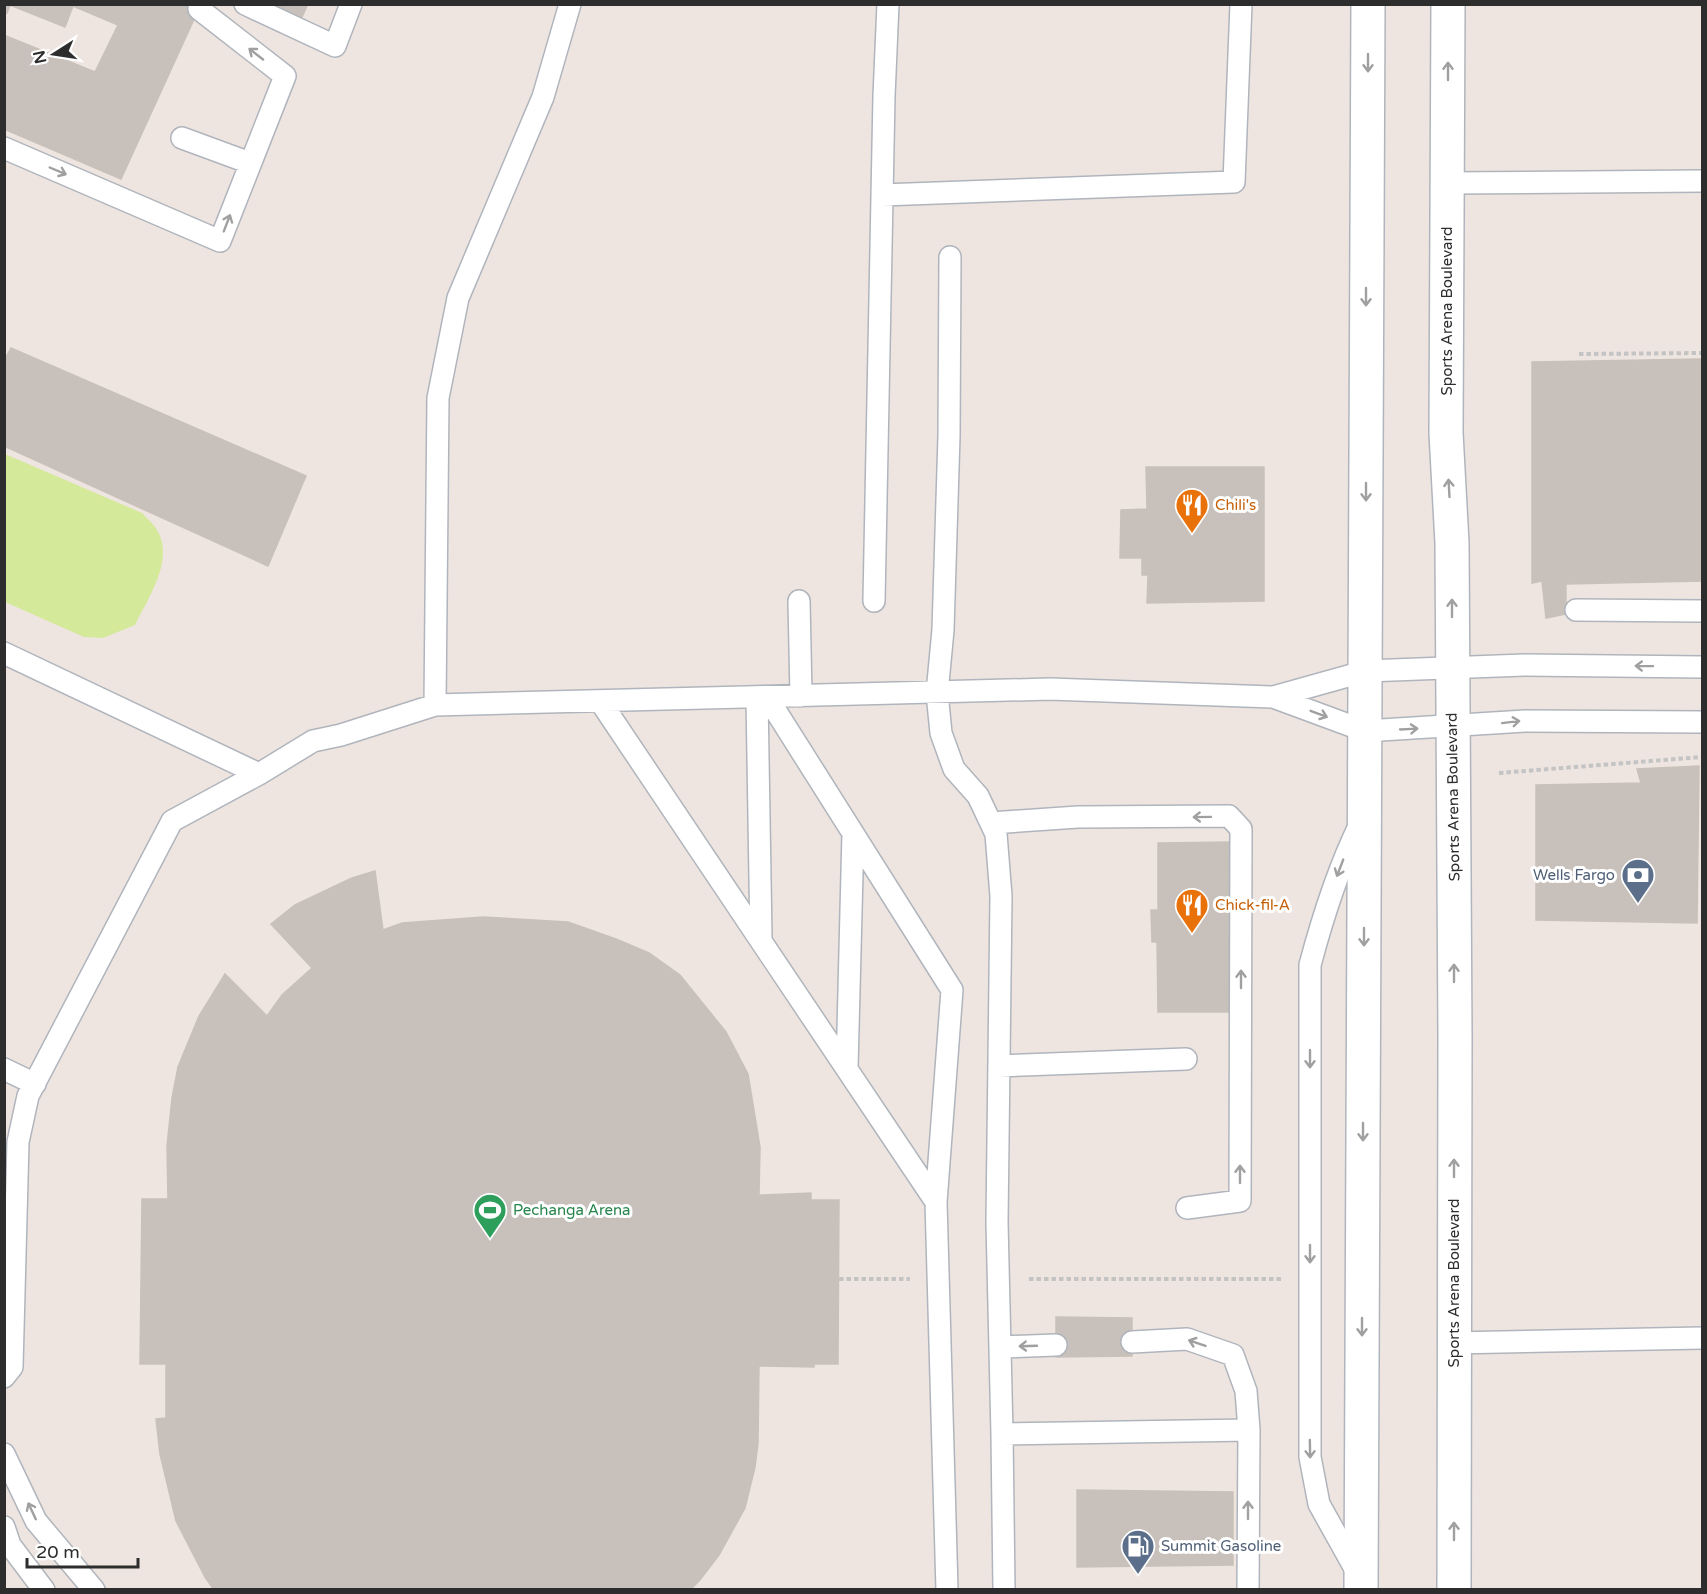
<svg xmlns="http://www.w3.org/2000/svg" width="1707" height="1594" viewBox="0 0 1707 1594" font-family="'Varela Round',sans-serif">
<rect width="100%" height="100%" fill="#eee5e0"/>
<!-- pitch -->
<path fill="#d5e99a" d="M5,454l137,59c4,5 10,9 13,14 22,30 -7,71 -20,98l-32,13 -19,-1 -79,-35z"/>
<!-- building -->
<path fill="#c7c0bb" stroke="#c9c1b9" stroke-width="1.5" d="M4,4h197l-80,175 -117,-50v-94l91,37 23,-47 -45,-19 -8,21 -55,-22 -3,8 -3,-1z
M269,4h39l-7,15z
M11,348l295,128 -38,90 -264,-120v-85z
M1702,359v222l-136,3v30l-20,4 -4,-37 -10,2v-221z
M1146,467h118v134l-117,2 1,-28h-6v-17h-22l1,-48 26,-1z
M1699,766l-2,157 -161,-3v-135l105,-2 -4,-14z
M1232,842l1,170h-75l-1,-70h-5l-1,-32h7v-67z
M375,871l8,59 19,-7 81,-6 85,5 48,17 33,14 31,22 46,57 22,42 12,73 -1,48 52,-2v7h28l-1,164h-24v3l-55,-1 -1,77 -3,24 -10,41 -26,47 -19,25 -10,10h-476l-9,-13 -29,-56 -16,-67 -4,-35 10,-1v-54h-26l2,-165h26l-1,-53 5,-48 6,-31 21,-51 26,-42 42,42 15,-21 30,-27 -41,-44 24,-19 57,-27z
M1056,1317l76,1v38l-76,1z
M1077,1490l156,2v73l-156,2z"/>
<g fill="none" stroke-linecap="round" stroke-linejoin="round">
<defs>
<path id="service" d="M245,4l90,42 16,-42
M182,138l68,25
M4,148l216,93 65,-165 -86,-67
M1448,183l254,-2
M882,195l352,-13 7,-178
M950,257l-1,179 -6,194 -6,63 4,40 13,36 24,27 18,38 5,62 -4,326 5,212
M799,601l2,95
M874,601l10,-505 4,-92
M1576,610l126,1
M4,653l255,121
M757,697l4,242
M767,697l185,293 -16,212
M1273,697l92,34 160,-10 177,1
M600,701l336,501 11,388
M435,705l3,-307 20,-100 85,-201 27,-93
M991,823l87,-6 151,-1 12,13 -1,372 -53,7
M999,1066l187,-7
M847,1068l6,-235
M4,1069l31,15
M1132,1342l55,-3 46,16 13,36 3,39 -1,160
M1453,1343l249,-5
M1001,1347l55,-2
M4,1377l8,-10 6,-225 10,-46 144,-275 87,-47 54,-33 28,-6 94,-30 615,-16 223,8 93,-26 158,-6 178,2
M4,1454l32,67 58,69
M4,1527l6,18 34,45
M1358,1574l-39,-70 -9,-47v-492c13,-49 28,-96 50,-141
M1004,1590l-2,-156 247,-4"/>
<path id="secondary" d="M1448,4l-2,429 6,110 3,494 -1,553
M1361,1590l7,-1586"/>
</defs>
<!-- service casing -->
<use href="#service" stroke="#b0b5bd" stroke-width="24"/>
<!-- secondary casing -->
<use href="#secondary" stroke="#b0b5bd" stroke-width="36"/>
<!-- path -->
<path stroke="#c4c4c4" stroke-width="4" stroke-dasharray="4.5 3" stroke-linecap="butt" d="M1579,354l123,-1
M1499,773l203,-16
M839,1279h71
M1029,1279h253"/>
<!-- service -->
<use href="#service" stroke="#fff" stroke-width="21"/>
<!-- secondary -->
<use href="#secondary" stroke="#fff" stroke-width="33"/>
</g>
<!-- one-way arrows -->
<defs><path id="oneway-shaft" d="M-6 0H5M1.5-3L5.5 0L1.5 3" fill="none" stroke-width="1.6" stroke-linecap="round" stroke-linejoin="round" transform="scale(1.5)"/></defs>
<g stroke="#a0a0a0">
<use href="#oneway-shaft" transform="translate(256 54) rotate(-142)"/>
<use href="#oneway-shaft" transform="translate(1368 63) rotate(90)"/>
<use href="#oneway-shaft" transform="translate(1448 71) rotate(-90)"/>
<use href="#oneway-shaft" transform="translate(58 171) rotate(23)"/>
<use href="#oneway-shaft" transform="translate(227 223) rotate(-69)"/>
<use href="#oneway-shaft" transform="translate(1366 297) rotate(90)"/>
<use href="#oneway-shaft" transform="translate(1449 488) rotate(-93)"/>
<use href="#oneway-shaft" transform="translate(1366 492) rotate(90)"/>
<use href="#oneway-shaft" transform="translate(1452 608) rotate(-90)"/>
<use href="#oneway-shaft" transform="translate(1644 666) rotate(-179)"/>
<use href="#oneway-shaft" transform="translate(1319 714) rotate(21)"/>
<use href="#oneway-shaft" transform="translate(1511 722) rotate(-7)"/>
<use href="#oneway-shaft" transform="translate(1409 729) rotate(-3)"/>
<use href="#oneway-shaft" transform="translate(1202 817) rotate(179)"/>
<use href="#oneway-shaft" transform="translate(1340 868) rotate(111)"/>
<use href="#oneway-shaft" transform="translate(1364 937) rotate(90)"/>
<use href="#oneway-shaft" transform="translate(1454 973) rotate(-90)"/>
<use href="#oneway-shaft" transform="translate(1241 979) rotate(-90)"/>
<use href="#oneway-shaft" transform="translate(1310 1059) rotate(90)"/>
<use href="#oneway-shaft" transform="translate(1363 1132) rotate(90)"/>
<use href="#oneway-shaft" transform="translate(1454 1168) rotate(-90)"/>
<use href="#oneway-shaft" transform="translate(1240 1174) rotate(-90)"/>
<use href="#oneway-shaft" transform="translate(1310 1254) rotate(90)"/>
<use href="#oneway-shaft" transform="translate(1362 1327) rotate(90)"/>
<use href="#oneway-shaft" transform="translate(1197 1343) rotate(-161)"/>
<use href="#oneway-shaft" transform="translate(1028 1346) rotate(178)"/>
<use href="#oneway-shaft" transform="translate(1310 1449) rotate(89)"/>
<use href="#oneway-shaft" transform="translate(1248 1510) rotate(-90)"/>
<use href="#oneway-shaft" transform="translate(32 1511) rotate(-115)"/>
<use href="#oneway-shaft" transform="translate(1454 1531) rotate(-90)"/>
</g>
<!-- icons -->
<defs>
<symbol id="restaurant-pin" viewBox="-11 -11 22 30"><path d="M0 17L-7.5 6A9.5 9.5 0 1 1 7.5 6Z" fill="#e8710a" stroke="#fff"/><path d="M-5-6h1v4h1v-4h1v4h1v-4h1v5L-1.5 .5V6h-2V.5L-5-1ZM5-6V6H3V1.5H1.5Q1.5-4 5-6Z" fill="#fff"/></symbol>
<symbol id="bank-pin" viewBox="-11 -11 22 30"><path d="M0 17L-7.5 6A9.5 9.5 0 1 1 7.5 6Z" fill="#5c6f8a" stroke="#fff"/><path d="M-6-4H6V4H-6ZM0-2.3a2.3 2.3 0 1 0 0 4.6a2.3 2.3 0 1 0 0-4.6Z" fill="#fff"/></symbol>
<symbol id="stadium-pin" viewBox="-11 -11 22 30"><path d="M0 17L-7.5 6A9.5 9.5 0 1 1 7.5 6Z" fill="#2e9e5b" stroke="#fff"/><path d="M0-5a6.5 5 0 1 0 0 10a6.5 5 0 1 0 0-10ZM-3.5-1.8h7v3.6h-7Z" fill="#fff"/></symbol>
<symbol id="fuel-pin" viewBox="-11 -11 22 30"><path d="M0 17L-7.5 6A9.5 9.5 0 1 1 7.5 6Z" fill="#5c6f8a" stroke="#fff"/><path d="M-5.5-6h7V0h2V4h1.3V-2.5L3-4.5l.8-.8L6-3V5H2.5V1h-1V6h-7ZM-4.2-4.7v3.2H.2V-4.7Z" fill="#fff"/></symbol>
</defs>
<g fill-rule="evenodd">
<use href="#restaurant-pin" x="1173" y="486" width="38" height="52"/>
<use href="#bank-pin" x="1619" y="856" width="38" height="52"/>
<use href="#restaurant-pin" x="1173" y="886" width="38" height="52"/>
<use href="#stadium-pin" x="471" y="1191" width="38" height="52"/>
<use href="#fuel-pin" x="1119" y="1527" width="38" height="52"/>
</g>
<g text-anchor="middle" stroke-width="6" stroke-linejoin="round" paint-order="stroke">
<!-- street labels -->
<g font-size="15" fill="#2d2d2d" stroke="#fff">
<text transform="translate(1447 311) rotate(-90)" y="5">Sports Arena Boulevard</text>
<text transform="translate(1453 797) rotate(-91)" y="5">Sports Arena Boulevard</text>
<text transform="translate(1454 1283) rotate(-90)" y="5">Sports Arena Boulevard</text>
</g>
<!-- food labels -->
<g font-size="15" fill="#c56008" stroke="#fff" text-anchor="start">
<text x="1215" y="510">Chili's</text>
<text x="1215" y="910">Chick-fil-A</text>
</g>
<!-- service labels -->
<g font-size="15" fill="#4e5e75" stroke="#fff" text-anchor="end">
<text x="1615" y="880">Wells Fargo</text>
<text x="1161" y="1551" text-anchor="start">Summit Gasoline</text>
</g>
<!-- leisure labels -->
<g font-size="15" fill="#27864d" stroke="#fff" text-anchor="start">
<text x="513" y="1215">Pechanga Arena</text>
</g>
</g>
<!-- border -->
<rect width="1707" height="1594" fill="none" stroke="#2d2d2d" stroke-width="12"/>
<!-- north arrow -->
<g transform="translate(54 54) rotate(258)" stroke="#ffffff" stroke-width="4.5" paint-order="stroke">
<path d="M0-4.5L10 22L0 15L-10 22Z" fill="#2d2d2d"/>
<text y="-9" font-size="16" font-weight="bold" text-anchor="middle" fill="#2d2d2d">N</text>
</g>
<!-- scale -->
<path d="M27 1558v9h111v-9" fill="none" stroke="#2d2d2d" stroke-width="3"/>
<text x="36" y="1558" font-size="18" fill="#2d2d2d" stroke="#ffffff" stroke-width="4.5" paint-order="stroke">20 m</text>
</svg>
